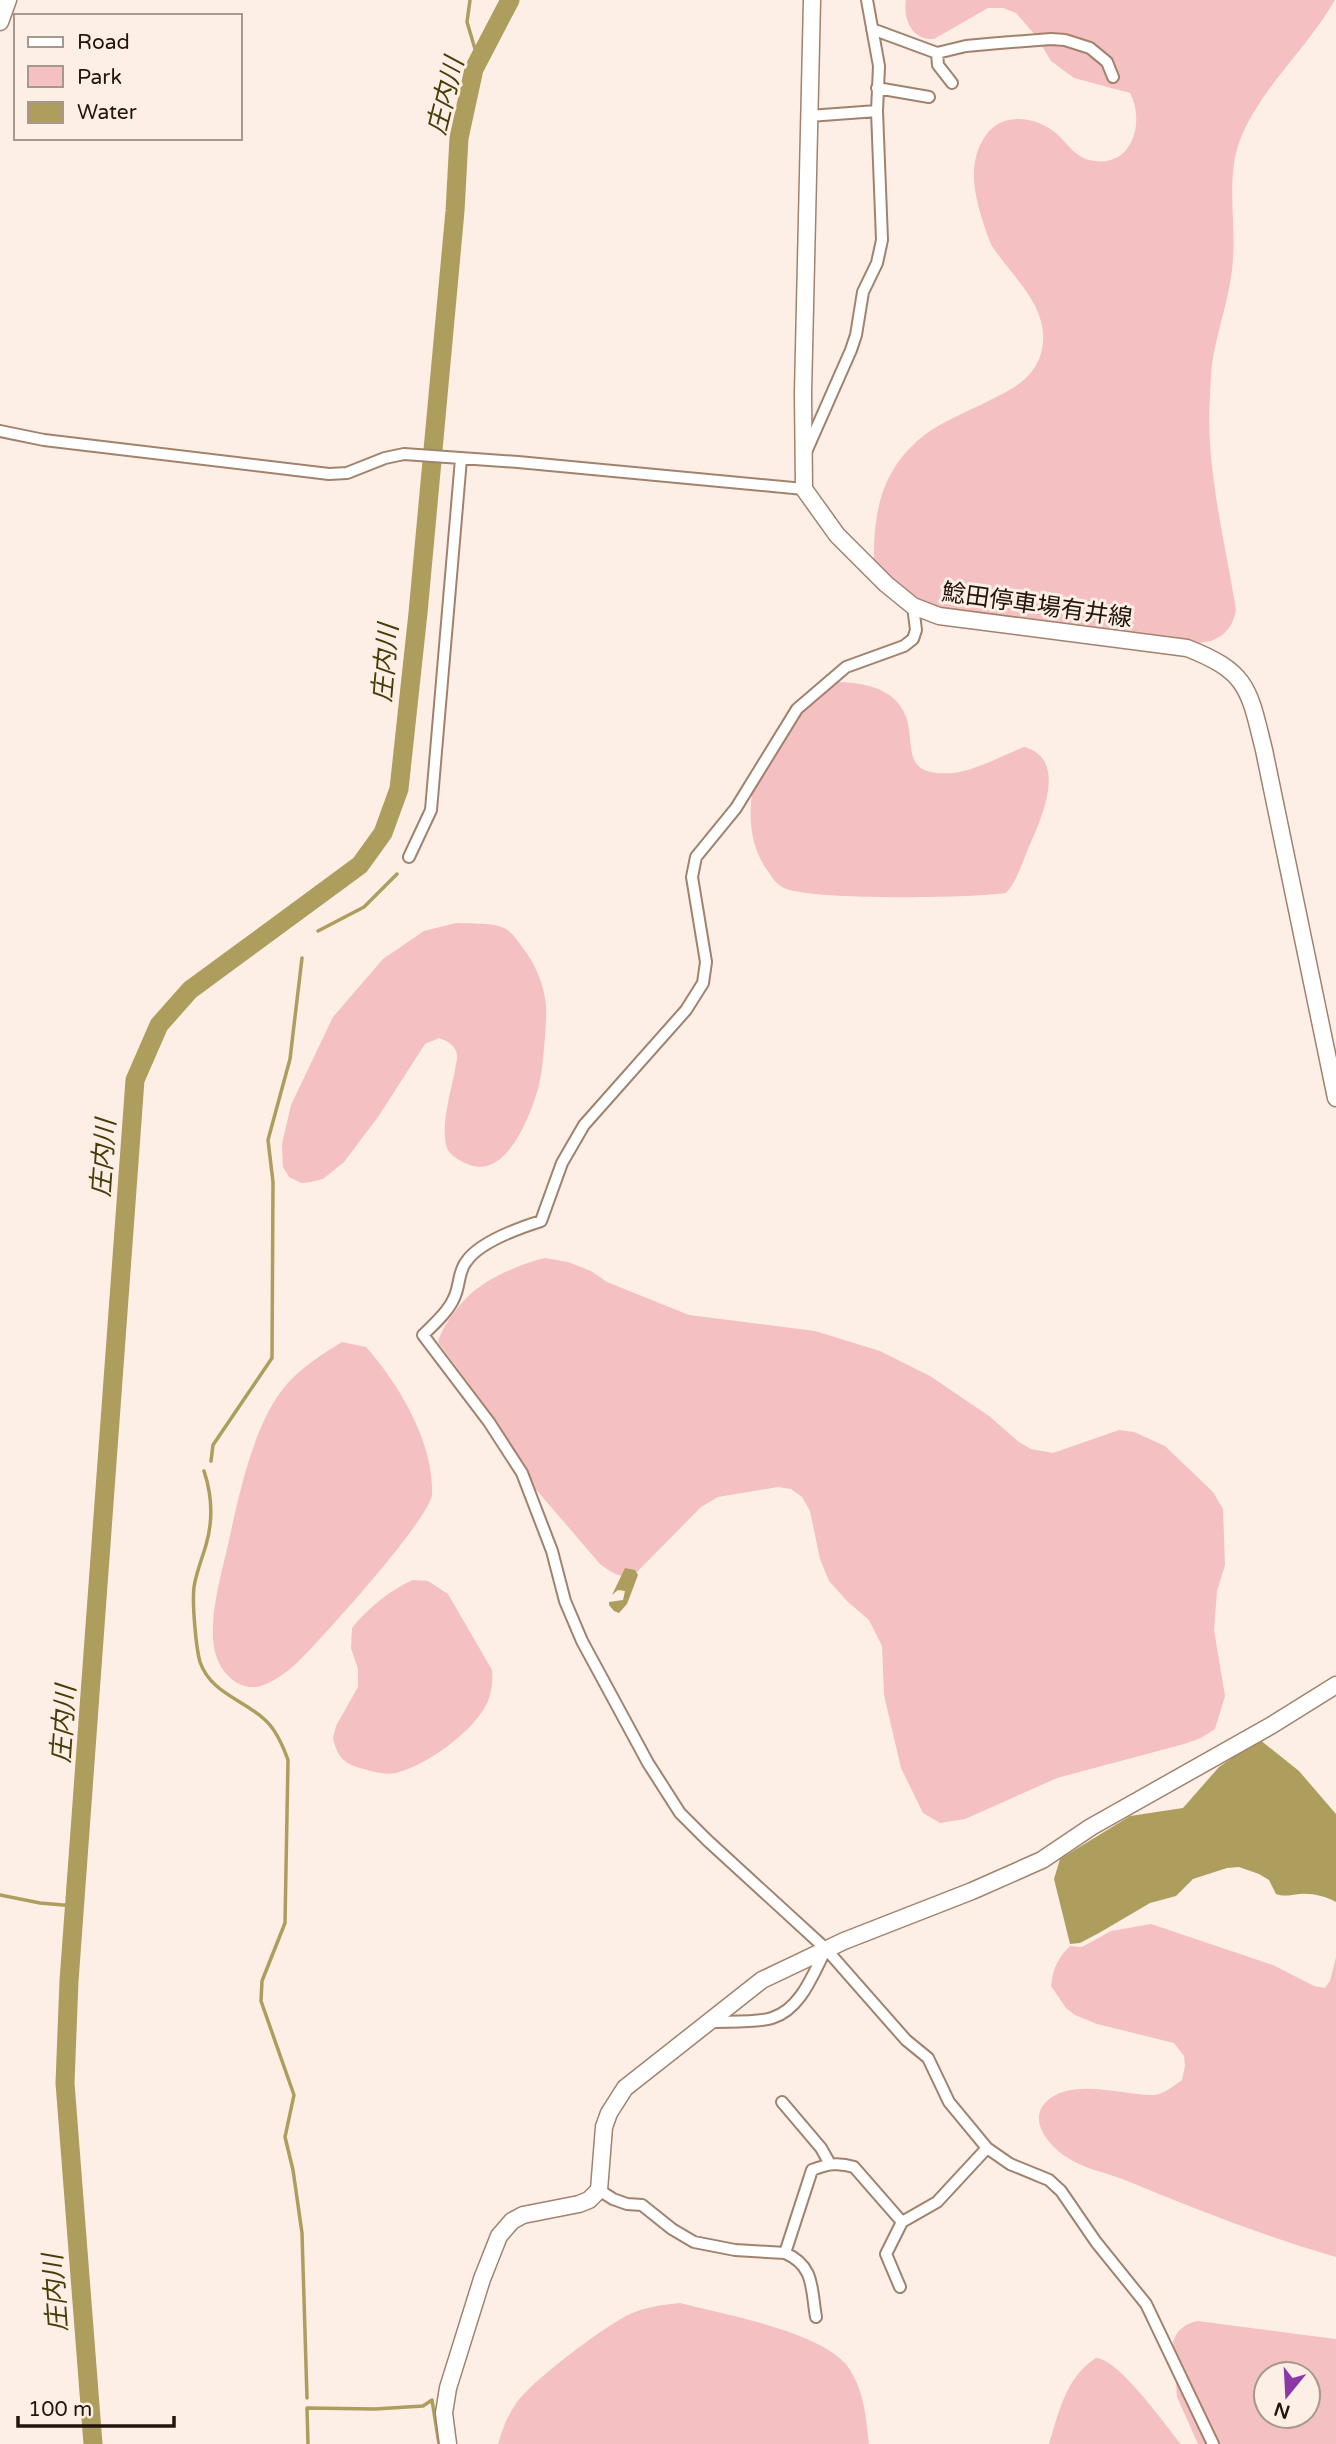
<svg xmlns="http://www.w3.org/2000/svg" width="1336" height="2444" viewBox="0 0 1336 2444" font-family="'Varela Round','Noto Sans JP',sans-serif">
<rect width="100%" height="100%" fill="#fdefe6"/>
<!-- green -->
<path fill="#f4c0c1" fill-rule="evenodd" d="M906,0h429c-27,47 -71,85 -93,135 -17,38 -6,84 -9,125 -2,30 -12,59 -18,88 -4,15 -4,32 -5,48 -5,69 15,145 26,214 -3,16 -10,25 -25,31l-61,9 -48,-5 -95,-17 -100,-29 -33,-35c-1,-54 8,-97 53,-131 20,-14 49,-25 71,-37 20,-10 37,-21 43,-43 12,-43 -28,-75 -49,-107 -4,-7 -6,-16 -9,-24 -9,-29 -16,-60 3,-87 17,-24 51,-18 71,-1 12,11 19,25 38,27 38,5 50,-40 35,-68l-56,-15 -23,-17 -15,-25 -20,-23 -13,-5h-15l-54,31c-22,1 -31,-19 -28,-39z
M838,682c26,1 58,6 68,35 10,30 -6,60 47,56 21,-2 51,-18 71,-26 46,12 16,74 4,102 -6,14 -11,32 -22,44 -31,5 -203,8 -224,-6 -7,-4 -12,-13 -17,-20 -29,-45 -10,-111 20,-150 13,-17 34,-29 53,-35z
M456,923c15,1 34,-1 48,5 8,4 13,12 18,19 13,16 22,37 24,58 1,15 -3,65 -7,80 -7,27 -31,93 -69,80 -8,-3 -18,-8 -22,-15 -9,-18 3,-60 7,-79 0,-5 3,-12 2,-16 -1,-10 -10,-14 -18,-17l-14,6 -47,73 -34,45 -21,17 -12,3 -10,1 -12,-6 -6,-10 -1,-23 9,-39 42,-88 50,-58 41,-28z
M545,1258l23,4 23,9 16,11 82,33 126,16 65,20 50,25 59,40 30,26 12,7 22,4 66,-23 15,2 31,14 48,46 10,17 2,56 -8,26 -3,39 11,66 -10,33 -14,9 -17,6 -127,34 -92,41 -25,4 -17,-10 -22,-45 -17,-73 -2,-49 -13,-26 -21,-18 -19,-21 -9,-22 -10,-48 -8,-14 -11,-8 -13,-2 -60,10 -17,10 -67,68c-13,4 -24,-3 -34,-11l-67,-78 -33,-60 -62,-84c4,-16 26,-45 40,-54 15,-12 48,-26 67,-30z
M342,1342l24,5c33,37 68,96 66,147 -1,24 -110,144 -132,166 -9,9 -26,22 -39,26 -23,6 -41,-14 -46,-34 -8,-35 9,-86 16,-121 10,-45 25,-112 56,-147 16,-18 36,-30 55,-42z
M413,1580l15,1 20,13 44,76c1,10 0,21 -4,31 -12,29 -62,65 -92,72 -12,2 -21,-1 -32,-4 -19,-4 -27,-12 -31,-31l3,-12 22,-39v-18l-7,-21 1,-20c16,-20 38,-38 61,-48z
M1151,1924l122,41 41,21 11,2 5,-7 6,-24v300c-72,-21 -142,-48 -211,-77 -20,-8 -42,-11 -60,-24 -15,-10 -37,-35 -20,-53 26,-27 78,-7 109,-8 10,-1 21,-10 28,-15l3,-14 -1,-10 -10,-13 -77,-19 -22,-9 -9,-7 -15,-22c2,-18 7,-28 19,-40l12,1 29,-16z
M680,2303c42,11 144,29 168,64 16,23 18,50 21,77h-371c4,-14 9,-27 17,-39 15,-23 87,-77 113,-90 16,-8 34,-10 52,-12z
M1198,2321l138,18v105h-138l-21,-47 -4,-54c3,-13 13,-20 25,-22zM1266,2374h42v42h-42z
M1096,2358c23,1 69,67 85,86h-132c10,-32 17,-67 47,-86z"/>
<!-- water -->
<path fill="#ad9e5d" d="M625,1568l10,2 3,5 -11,29 -8,9 -5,-2 -5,-6v-3l14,-2 2,-9 -7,-1 -6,5z
M1259,1739l40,32 37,43v88c-11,-6 -24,-9 -36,-8 -10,1 -15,3 -24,0l-7,-14 -10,-6 -20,-7 -12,1 -34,11 -17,17 -26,7 -51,30 -19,10 -10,1 -16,-65 6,-20 70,-43 53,-8 36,-41z"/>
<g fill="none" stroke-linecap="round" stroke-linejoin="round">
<!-- stream -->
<path stroke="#ad9e5d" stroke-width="3.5" d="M470,0l-3,22 11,37
M318,931l46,-24 33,-33
M211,1461l2,-16 59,-87 1,-176 -5,-42 22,-81 12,-101
M204,1471c8,24 9,50 2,74 -4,14 -10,28 -12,42 -2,16 2,61 6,75 11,31 42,37 64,57 12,10 19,27 24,41l-3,163 -23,58 -1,20 33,94 -9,42 8,33 9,63 5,165
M0,1895l40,8 35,3
M307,2408l68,1 48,-3 9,-6 7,44
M307,2409l1,35"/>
<!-- river -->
<path stroke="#ad9e5d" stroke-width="19" d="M93,2444l-28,-361 4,-102 66,-901 24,-55 31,-35 170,-125 23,-32 16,-44 19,-176 37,-402 4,-73 15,-69 36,-69"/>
<defs>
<path id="street" d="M872,29l65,24 29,-7 33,-3 52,-4 14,1 25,8 17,14 6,15
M937,53l1,12 14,18
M877,88l52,9
M809,116l68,-5
M0,431l44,9 285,34 18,-1 38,-15 19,-4 114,8 286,27
M806,452l45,-102 5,-15 7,-43 14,-29 5,-23 -5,-129 2,-45 -12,-66
M913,606l3,24 -3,9 -9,7 -58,21 -49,42 -61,99 -40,49 -4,20 14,85 -3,21 -17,27 -102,115 -22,38 -21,58c-22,7 -62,21 -75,41 -8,10 -6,24 -12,36 -6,14 -20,26 -31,37l66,87 33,51 30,78 13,50 17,40 66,122 32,50 27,27 119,109 80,91 22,18 21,44 38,46 23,16 39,16 12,11 35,51 50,62 67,140
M409,857l22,-47 30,-351
M710,2022c18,-1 46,1 62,-4 29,-9 41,-44 54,-69
M782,2102l39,46 9,16
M599,2190l14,9 14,5 15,1 30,24 22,13 41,8 50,3 27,-83c15,-6 26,-8 42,-3l48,55 35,-20 50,-54
M785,2253c30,13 26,36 31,64
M900,2287l-14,-33 16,-32"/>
<path id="secondary" d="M812,0l-9,393 1,96 33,46 49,49 27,22 26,10 248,32c62,24 62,42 77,102l72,348
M0,22l8,-22
M448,2444l-4,-31 4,-25 34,-109 17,-43 13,-15 11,-6 56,-11 10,-4 10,-10 5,-63 5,-14 16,-25 137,-108 82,-39 128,-50 70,-31 49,-33 181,-102 64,-40"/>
</defs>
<!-- street casing -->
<use href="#street" stroke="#a1826d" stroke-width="14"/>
<!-- secondary casing -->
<use href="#secondary" stroke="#a1826d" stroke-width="19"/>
<!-- street -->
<use href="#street" stroke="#fff" stroke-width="10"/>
<!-- secondary -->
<use href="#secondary" stroke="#fff" stroke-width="16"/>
</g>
<g text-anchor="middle" stroke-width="6" stroke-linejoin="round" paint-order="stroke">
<!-- street labels -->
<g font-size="24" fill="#21150d" stroke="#fdefe6">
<text transform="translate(1037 605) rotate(8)" y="8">鯰田停車場有井線</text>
</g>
<!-- water labels -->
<g font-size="26" font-style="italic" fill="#483d06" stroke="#fdefe6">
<text transform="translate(445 96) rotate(-76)" y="9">庄内川</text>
<text transform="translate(385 663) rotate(-85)" y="9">庄内川</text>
<text transform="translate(103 1158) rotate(-86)" y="9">庄内川</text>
<text transform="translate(63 1724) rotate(-86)" y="9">庄内川</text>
<text transform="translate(55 2293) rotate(-94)" y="9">庄内川</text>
</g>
</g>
<!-- legend -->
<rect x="14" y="14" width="228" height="126" fill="#fdefe6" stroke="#a5988f" stroke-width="2"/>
<rect x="28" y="37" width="35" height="10" fill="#ffffff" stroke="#a5988f" stroke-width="2"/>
<text x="77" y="49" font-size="21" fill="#21150d">Road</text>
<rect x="28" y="66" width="35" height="21" fill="#f4c0c1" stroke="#a5988f" stroke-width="2"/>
<text x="77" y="84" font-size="21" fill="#21150d">Park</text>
<rect x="28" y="102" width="35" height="21" fill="#ad9e5d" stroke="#a5988f" stroke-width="2"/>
<text x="77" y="119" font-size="21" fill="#21150d">Water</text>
<!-- north arrow -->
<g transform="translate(1287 2395) rotate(198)"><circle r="33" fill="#fdefe6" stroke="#a5988f" stroke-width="2"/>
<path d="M0-5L12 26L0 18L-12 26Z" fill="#8b38a7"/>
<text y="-10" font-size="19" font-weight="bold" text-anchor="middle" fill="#21150d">N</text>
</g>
<!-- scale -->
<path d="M18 2416v10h156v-10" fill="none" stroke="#21150d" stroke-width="3.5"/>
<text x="28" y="2416" font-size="21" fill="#21150d" stroke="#fdefe6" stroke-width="5" paint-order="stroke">100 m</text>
</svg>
